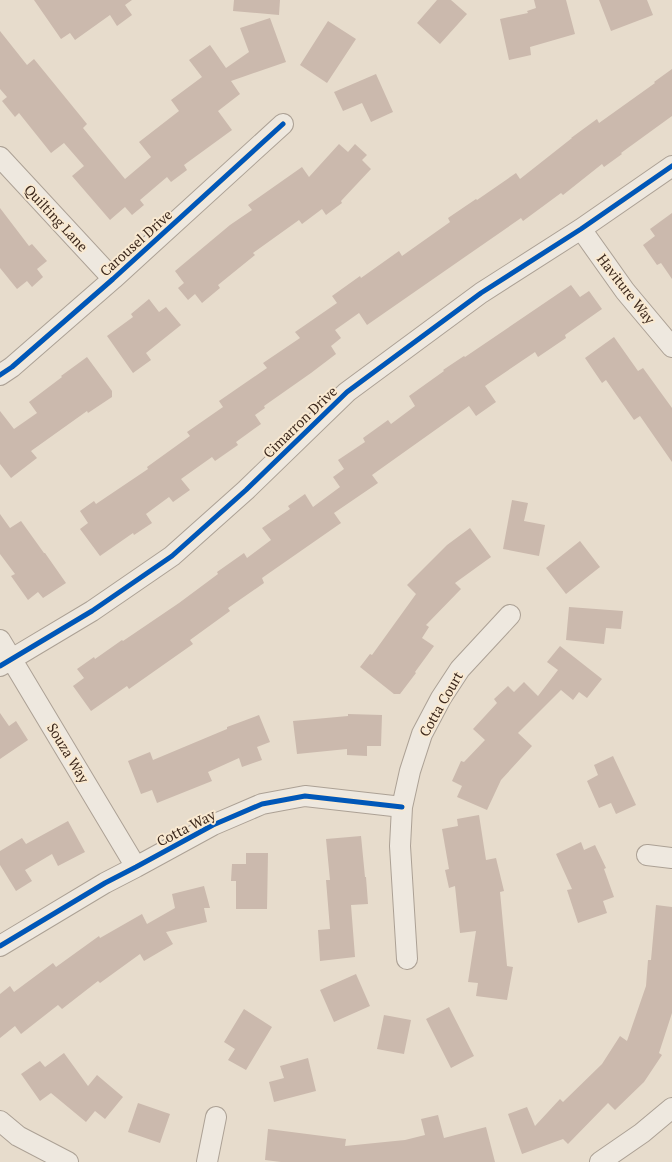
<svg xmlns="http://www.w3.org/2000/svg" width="672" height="1162" viewBox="0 0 672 1162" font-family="'PT Serif',serif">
<rect width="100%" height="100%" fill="#e7dccc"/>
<!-- building -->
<path fill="#cbb9ad" d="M34,0h98l-7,5 7,10 -15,11 -7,-11 -35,25 -5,-7 -9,6z
M234,0h46l-1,15 -46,-4z
M437,0h14l16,14 -27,30 -23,-21z
M534,0h32l9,34 -45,13 1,8 -22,5 -9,-41 28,-6 -1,-2 9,-3z
M599,0h48l6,15 -42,16z
M270,18l16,44 -55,19 9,13 -22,17 14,19 -48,35 3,5 -16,12 -4,-5 -27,23 4,5 -12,10 -7,-8 -15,13 -38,-44 12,-10 -20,-23 -13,10 -32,-40 -4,4 -13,-16 5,-4 -7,-8v-58l27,34 7,-6 53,65 -4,4 42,51 26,-22 -12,-15 40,-31 -8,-11 31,-23 -13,-17 21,-15 16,23 23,-16 -9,-24z
M328,21l28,18 -29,44 -27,-18z
M672,69v47l-51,37 1,1 -18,13 -2,-3 -39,31 -2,-2 -38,28 -2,-3 -154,107 -8,-12 -24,17 6,8 -10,8 5,8 -25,19 -47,33 1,2 -10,7 6,9 -25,18 2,3 -23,16 -3,-4 -31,22 9,11 -17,12 -4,-5 -23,17 6,9 -18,12 -1,-2 -33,23 -20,-27 8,-6 -8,-12 14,-10 2,3 52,-35 -1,-2 43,-31 -3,-4 36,-25 -4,-6 48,-33 -4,-5 37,-25 -5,-6 42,-29 -5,-7 28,-20 1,2 38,-27 3,5 48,-34 -2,-4 28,-19 1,1 39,-27 4,6 52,-41h-1l26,-19 2,4 56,-40 -1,-1z
M376,74l17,38 -22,10 -9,-19 -19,8 -9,-19z
M339,144l9,8 7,-8 12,11 -5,5 9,9 -30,32 1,2 -16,12 -4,-6 -20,15 -3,-4 -46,33 2,2 -37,30 2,3 -18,15 -7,-9 -7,6 -10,-12 6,-5 -9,-12 55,-46 22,-15 -4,-5 54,-38 7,10z
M0,208l29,38 3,-2 15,17 -10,8 6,8 -11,10 -5,-6 -10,8 -17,-21z
M672,213v66l-11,-16 -4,2 -14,-20 12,-9 -5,-7z
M571,285l9,12 9,-6 13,18 -37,26 1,3 -28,19 -3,-5 -50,34 11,16 -20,14 -7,-10 -97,69 6,8 -44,30 7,10 -79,55 2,5 -36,25 2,3 -40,29 3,4 -64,45 -2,-3 -36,25 -18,-25 11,-8 -7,-9 17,-12 1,2 27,-19 1,1 56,-38 39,-29 -1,-2 27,-19 3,5 24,-18 -9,-12 28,-19 -2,-3 17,-12 8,13 27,-20 -7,-10 11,-8 -6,-9 27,-18 -2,-4 25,-18 3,4 24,-18 -6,-10 35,-25 -1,-1 21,-14 1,1z
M149,299l10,13 7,-5 15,18 -35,28 5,7 -18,13 -26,-37 26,-19 -2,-3z
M614,337l24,34 5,-3 29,40v54l-32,-46 -6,4 -28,-40 -4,3 -17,-25z
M87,357l25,34v6l-24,16 -1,-2 -56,40 6,7 -26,20 -11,-14v-53l14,18 23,-16 -8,-11 33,-25 -1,-1z
M512,500l16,3 -4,18 21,4 -6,31 -36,-7z
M0,514l10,14 11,-7 23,32h1l21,30 -23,15 -5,-6 -10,8 -17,-24 4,-2 -15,-20z
M470,528l21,29 -36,26 6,6 -35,36 3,2 -7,11 12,8 -19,26 1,1 -16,21h-6l-34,-27 10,-13 2,1 44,-61 -9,-9 40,-40z
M580,541l20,26 -34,27 -20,-26z
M569,607l54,4 -2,18 -15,-1 -2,16 -38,-4z
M560,646l42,33 -15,19 -8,-6 -6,8 -12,-10 -43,43 14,13 -31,34 -14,30 -30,-13 5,-11 -10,-5 9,-20 3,1 21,-22 -12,-11 24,-26 -3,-4 14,-13 6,6 10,-10 14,14 20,-26 -11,-8z
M0,713l9,13 7,-5 12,19 -28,19z
M348,714l34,1 -1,31h-14v10l-20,-1v-6l-50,5 -4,-33 55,-5z
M259,715l11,27 -13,5 5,13 -20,7 -3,-9 -31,14 4,9 -55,22 -5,-13 -11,4 -13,-33 22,-9 3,8 74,-31v-2z
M613,756l23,49 -20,9 -5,-11 -12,5 -12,-27 11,-6 -4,-10z
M479,815l7,45 10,-2 8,33 -4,1 7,74 6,1 -6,33 -31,-4 2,-13 -10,-1 8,-51 -16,2 -5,-47 -6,2 -4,-18 4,-1 -7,-40 16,-3 -1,-7z
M68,821l17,31 -27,14 -6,-12 -27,16 7,11 -16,10 -16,-26v-14l22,-13 4,6z
M361,836l4,41h1l2,27 -17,1 4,52 -35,4 -2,-31 12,-1 -4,-49h4l-4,-41z
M581,842l3,8 11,-5 11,23 -2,1 10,28 -11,4 4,12 -29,10 -11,-33 5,-1 -16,-35z
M246,853h22l-1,56h-31v-28h-5l1,-17h14z
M204,886l6,22h-6l3,14 -41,10 7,12 -29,17 -4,-7 -40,29 -2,-2 -36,28 -4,-4 -37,29 -6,-8 -15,12v-44l10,-8 4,6 39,-29 3,4 43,-31 1,2 42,-24 5,10 28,-16 -3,-14z
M656,905l16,2v106l-13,40 3,2 -18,27 -29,28 -7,-7 -40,41 -5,-5 -41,15 -14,-40 19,-7 8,19 25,-27 3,3 39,-38 18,-28 7,5 19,-55 2,-26h3z
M356,974l14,32 -36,16 -14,-32z
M449,1007l25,49 -23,12 -25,-49z
M244,1009l28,18 -26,43 -18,-10 7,-11 -11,-7z
M384,1015l27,5 -7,34 -27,-5z
M64,1053l24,33 9,-11 26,22 -18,22 -10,-8 -9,11 -35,-29 -11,8 -19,-27 19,-13 5,6z
M308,1058l8,33 -42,11 -5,-20 15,-4 -4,-12z
M138,1103l32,11 -10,29 -32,-11z
M438,1115l6,23 42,-11 9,35h-214l-16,-2 3,-31 78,10 -1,7 60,-6 20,-5 -4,-16z"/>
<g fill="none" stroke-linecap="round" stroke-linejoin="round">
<defs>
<path id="minor" d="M0,157l113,122
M581,229l44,62 47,56
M0,375l12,-8 101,-88 170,-155
M0,640l136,227
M0,666l92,-55 80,-55 74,-66 101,-98 134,-99 100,-64 91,-63
M647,855l25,3
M0,946l105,-63 31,-16 77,-42 49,-21 43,-8 97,11
M407,959l-7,-113 2,-39 8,-36 12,-37 19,-36 19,-29 50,-54
M0,1121l18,15 50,26
M207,1162l9,-45
M600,1162l42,-29 30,-25"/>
</defs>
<!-- minor casing -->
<use href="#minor" stroke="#aca195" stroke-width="22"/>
<!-- minor -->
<use href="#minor" stroke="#eee8df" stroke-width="20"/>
<defs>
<path id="cycleway" d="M0,375l12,-8 101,-88 170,-155
M0,666l92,-55 80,-55 74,-66 101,-98 134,-99 100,-64 91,-63
M0,946l105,-63 31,-16 77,-42 49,-21 43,-8 97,11"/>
</defs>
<!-- cycleway casing -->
<use href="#cycleway" stroke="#f9e9d1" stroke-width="8"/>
<!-- cycleway -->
<use href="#cycleway" stroke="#0057b8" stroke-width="5"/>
</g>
<g text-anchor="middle" stroke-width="4" stroke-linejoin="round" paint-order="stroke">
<!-- street labels -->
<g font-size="14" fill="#3c281c" stroke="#f9e9d1">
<text transform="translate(56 218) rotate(47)" y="5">Quilting Lane</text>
<text transform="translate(136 243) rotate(-42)" y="5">Carousel Drive</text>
<text transform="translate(626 289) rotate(52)" y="5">Haviture Way</text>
<text transform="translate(300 422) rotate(-44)" y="5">Cimarron Drive</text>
<text transform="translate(441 704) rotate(-60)" y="5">Cotta Court</text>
<text transform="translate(68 753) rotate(59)" y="5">Souza Way</text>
<text transform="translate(186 828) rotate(-27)" y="5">Cotta Way</text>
</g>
</g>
</svg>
